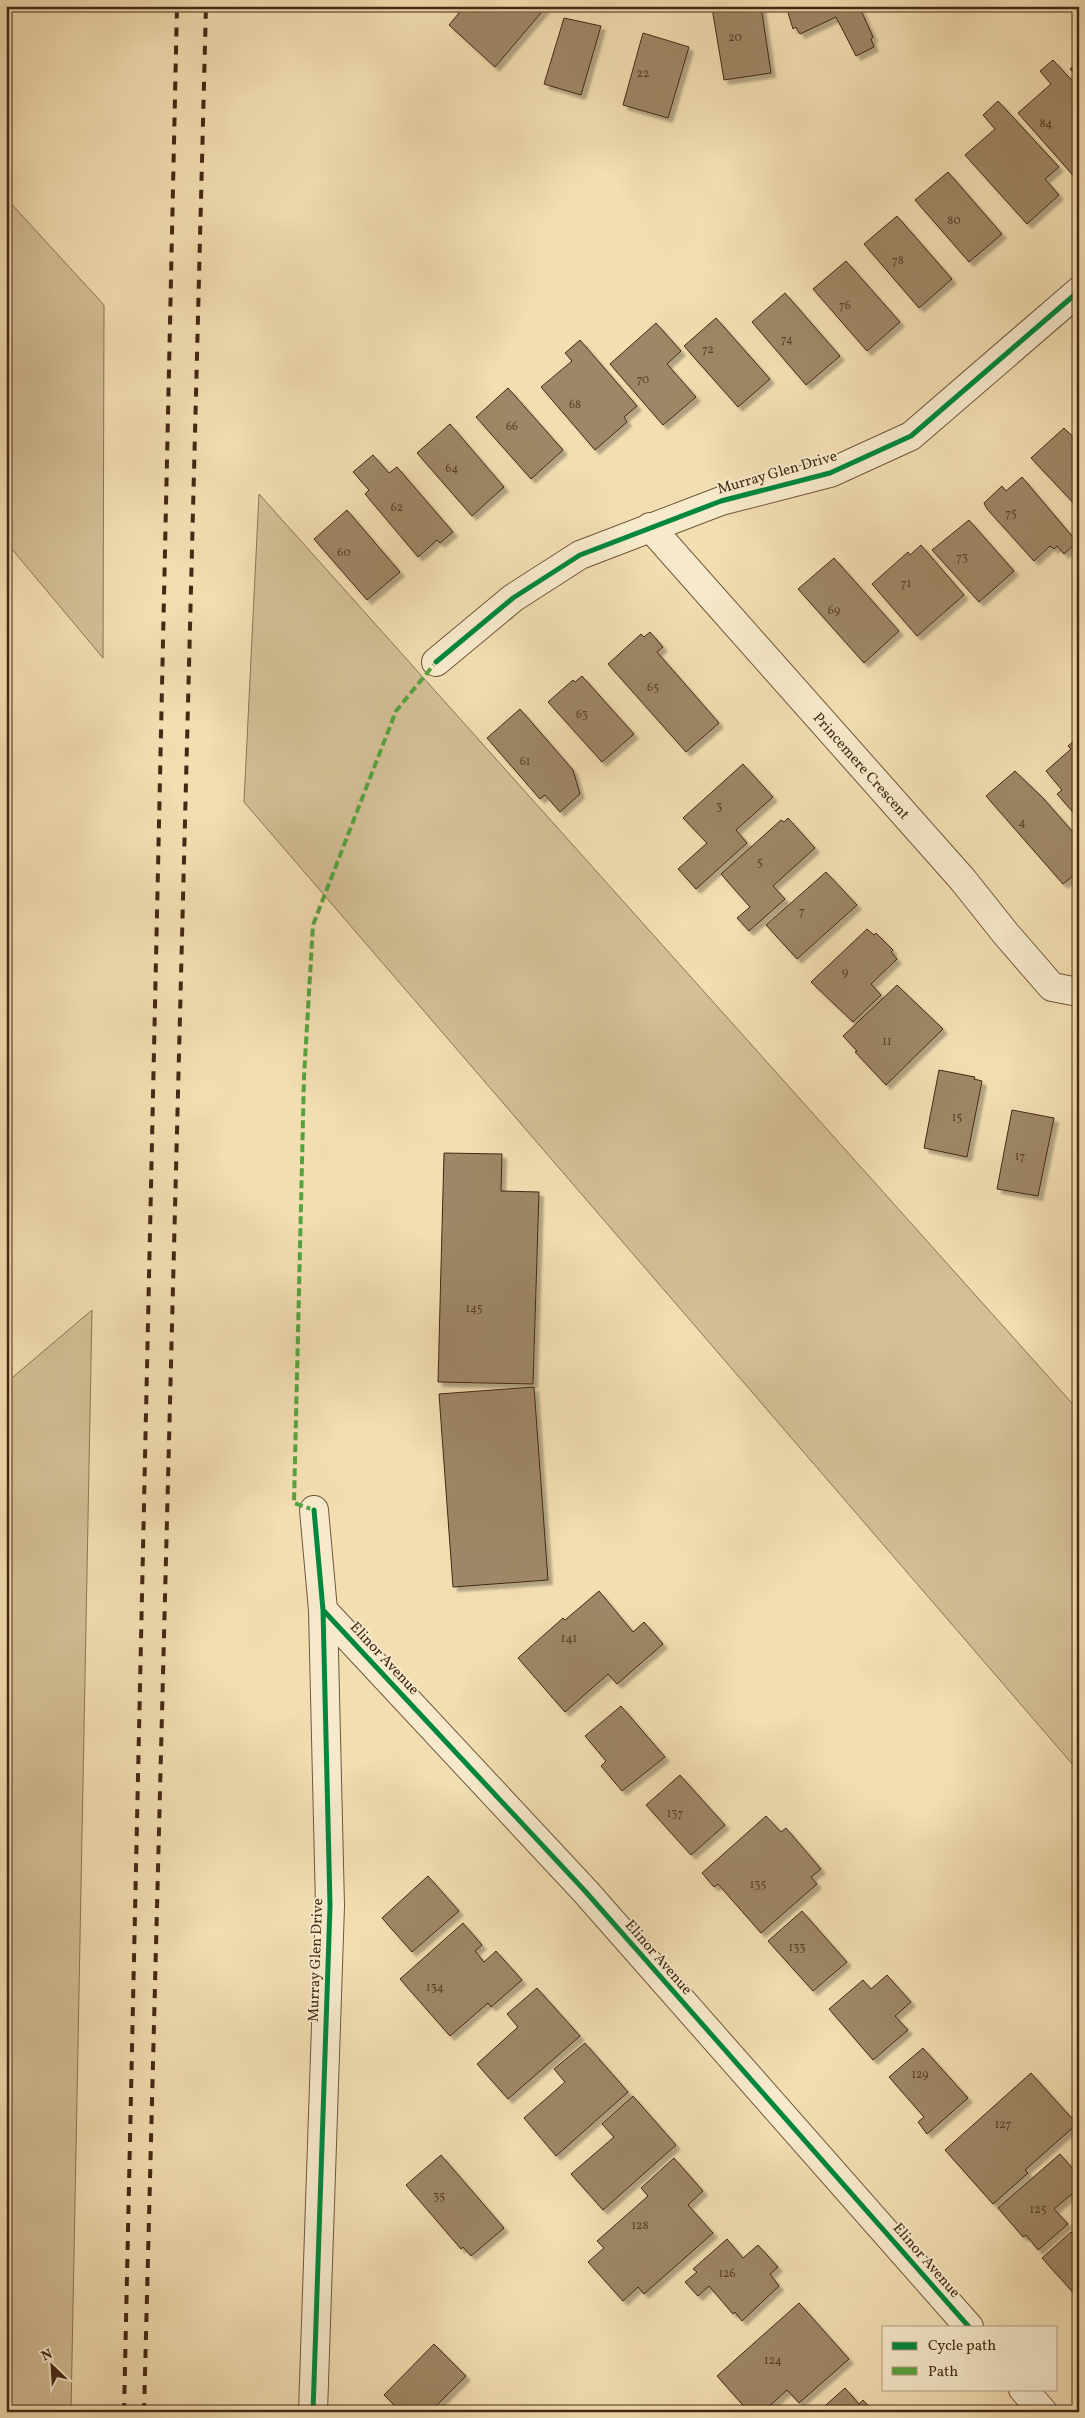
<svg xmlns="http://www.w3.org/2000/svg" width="1085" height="2418" viewBox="0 0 1085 2418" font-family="Vollkorn,serif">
<defs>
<filter id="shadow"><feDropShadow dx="4.5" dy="4.5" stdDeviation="1" flood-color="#0004"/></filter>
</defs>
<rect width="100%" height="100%" fill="#f2deb1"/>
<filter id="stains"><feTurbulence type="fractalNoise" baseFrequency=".004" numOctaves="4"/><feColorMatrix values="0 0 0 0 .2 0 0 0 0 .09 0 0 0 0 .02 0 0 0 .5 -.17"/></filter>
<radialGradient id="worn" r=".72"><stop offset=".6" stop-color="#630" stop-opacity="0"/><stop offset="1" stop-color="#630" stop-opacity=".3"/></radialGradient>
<!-- green -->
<path fill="#d4bf96" stroke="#8c7455" d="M6,198l98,107 -1,353 -97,-116z
M259,494l820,917v361l-835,-970z
M92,1310l-21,1102h-65v-1029z"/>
<!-- building -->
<path fill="#9e8766" stroke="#442814" filter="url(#shadow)" d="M452,6h93l1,1 -51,60 -46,-42 10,-12z
M722,6h39l10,67 -47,7 -12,-72z
M786,6h46l2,5 10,-5h15l14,31 -2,2 3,8 -18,9 -20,-39 -36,17 -4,-7 -3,2z
M564,18l37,8 -20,69 -37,-11z
M643,33l46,14 -21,71 -45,-13z
M1053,60l26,28v94l-61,-69 33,-29 -11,-13z
M1079,61v18l-9,-10z
M998,101l61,66 -14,12 14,16 -32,29 -62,-69 30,-26 -12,-14z
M948,172l54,62 -33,28 -54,-62z
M897,216l55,63 -33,29 -55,-64z
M846,261l54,61 -33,29 -54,-62z
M785,293l55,63 -34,29 -54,-63z
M716,318l54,61 -32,28 -54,-61z
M656,323l25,28 -14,13 29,33 -33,28 -53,-61z
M580,340l57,66 -13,11 3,5 -32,28 -54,-63 31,-26 -7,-8z
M508,388l55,62 -32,29 -55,-62z
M450,424l54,63 -32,29 -55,-63z
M1064,428l15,15v66l-48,-51z
M373,455l16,18 8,-6 56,65 -13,11 -3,-3 -19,17 -53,-63 4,-4 -16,-18z
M1022,477l55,65 -13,12 -7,-8 -3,3 -4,-3 -16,15 -47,-52 -3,-6 18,-17 4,5z
M347,510l53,62 -33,28 -53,-61z
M969,520l45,51 -35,31 -47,-52z
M921,545l43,50 -47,41 -45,-52 36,-32 2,3z
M834,558l65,73 -35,32 -66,-74z
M650,632l13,15 -6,5 62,71 -33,29 -78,-88 33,-30 3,3z
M582,676l52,58 -32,28 -54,-60 25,-22 2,2z
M520,709l53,61 7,24 -20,18 -15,-17 -5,4 -53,-61z
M1079,737v82l-22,-25 5,-4 -16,-19 25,-22 -3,-3z
M743,764l30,33 -37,33 11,13 -51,46 -18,-20 29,-26 -24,-25z
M1015,771l28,27 36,41v32l-16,13 -77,-88z
M788,818l27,30 -42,38 12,13 -36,32 -12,-13 13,-11 -29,-33 60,-54 3,2z
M826,872l31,33 -60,54 -31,-34z
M867,929l7,6 2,-2 17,17 -2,2 6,7 -26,25 10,11 -28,27 -42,-40z
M897,985l46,44 -57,56 -31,-33 2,-1 -14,-15z
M939,1070l36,7 -1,2 8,2 -15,76 -43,-9z
M1012,1110l42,8 -16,78 -41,-7z
M444,1153l58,1 -1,37 38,1 -6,192 -95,-2z
M1079,1181v18l-6,-15z
M534,1387l14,193 -95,7 -14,-193z
M599,1591l34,41 11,-10 19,22 -46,40 -9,-10 -43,38 -47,-54 45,-40 2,2z
M621,1706l44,51 -43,34 -21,-25 5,-5 -21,-25z
M680,1775l45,50 -34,30 -45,-50z
M766,1816l15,16 5,-4 35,41 -10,8 6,7 -56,49 -43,-49 -4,3 -12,-14z
M428,1876l31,35 -47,41 -30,-34z
M802,1911l45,51 -34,29 -45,-50z
M463,1923l19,22 -7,6 9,11 12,-11 26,29 -31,27 -3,-4 -38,33 -50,-57z
M887,1975l24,27 -16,14 13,14 -35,30 -44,-51 34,-29 8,9z
M537,1988l43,48 -72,63 -31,-35 41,-37 -11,-13z
M585,2043l43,49 -72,64 -32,-38 41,-36 -11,-13z
M923,2048l45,50 -41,36 -9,-12 6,-5 -35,-40z
M1031,2073l46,51 -52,46 3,3 -35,31 -48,-54z
M633,2096l43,49 -73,65 -32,-36 43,-37 -12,-13z
M1060,2154l19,22v12l-25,21 14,15 -30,26 -12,-15 -3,2 -25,-29z
M441,2155l63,73 -33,28 -8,-9 -2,2 -55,-64z
M674,2158l29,33 -15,14 25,28 -69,61 -6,-7 -15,14 -35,-39 16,-14 -7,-7 51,-45 -7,-8z
M1079,2228v71l-37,-41 29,-26 1,1z
M727,2239l16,19 15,-13 20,22 -8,7 9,12 -37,35 -7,-9 -2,2 -24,-28 -11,10 -13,-14 12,-10 -4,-3z
M799,2303l50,56 -50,44 -12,-13 -24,22h-14l-32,-36z
M434,2344l32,32 -36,36h-29l-17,-17z
M845,2388l14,16 4,-4 11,12h-56z"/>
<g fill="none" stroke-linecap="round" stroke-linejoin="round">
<defs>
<g id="minor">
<path id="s1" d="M650,527l313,353 43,54 46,53 21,4 6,-2"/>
<path d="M436,662l77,-64 67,-43 141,-54 109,-28 81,-37 168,-145"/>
<path d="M323,1610l262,281 384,436"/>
<path d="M1023,2389l20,23"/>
<path d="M313,2412l17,-506 -7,-296 -9,-100"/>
</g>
</defs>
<!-- minor casing -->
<use href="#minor" stroke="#70563b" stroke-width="30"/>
<!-- minor -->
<use href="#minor" stroke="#f7eacc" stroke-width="28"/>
<!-- rail -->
<path stroke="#442814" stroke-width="4" stroke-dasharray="9 9" stroke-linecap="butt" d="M124,2412l53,-2406
M144,2412l62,-2406"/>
<!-- quiet -->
<path stroke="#55a33f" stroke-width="4" stroke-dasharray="8 4" stroke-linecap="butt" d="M314,1510l-20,-7 10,-426 9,-152 83,-214 40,-49"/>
<defs>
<path id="cycleway" d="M436,662l77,-64 67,-43 141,-54 109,-28 81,-37 168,-145
M323,1610l262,281 384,436
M313,2412l17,-506 -7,-296 -9,-100"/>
</defs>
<!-- cycleway casing -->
<use href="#cycleway" stroke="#f7eacc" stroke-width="8"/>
<!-- cycleway -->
<use href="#cycleway" stroke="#00873e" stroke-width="5"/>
</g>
<g text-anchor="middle" stroke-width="4" stroke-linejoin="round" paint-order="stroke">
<!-- number labels -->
<g font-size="12" fill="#5a4028">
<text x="735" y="41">20</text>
<text x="643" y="77">22</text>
<text x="1046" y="127">84</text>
<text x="954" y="224">80</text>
<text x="898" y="264">78</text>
<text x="845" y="309">76</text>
<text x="787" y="343">74</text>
<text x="708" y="353">72</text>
<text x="643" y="383">70</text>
<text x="575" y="408">68</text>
<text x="512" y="430">66</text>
<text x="452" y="472">64</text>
<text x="397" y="511">62</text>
<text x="1011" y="517">75</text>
<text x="344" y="556">60</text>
<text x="962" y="561">73</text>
<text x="906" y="587">71</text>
<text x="834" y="614">69</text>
<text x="653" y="691">65</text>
<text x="582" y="718">63</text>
<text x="525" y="765">61</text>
<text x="719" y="810">3</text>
<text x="1022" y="826">4</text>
<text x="760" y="866">5</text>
<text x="802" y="915">7</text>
<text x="845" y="976">9</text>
<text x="887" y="1045">11</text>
<text x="957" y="1121">15</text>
<text x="1020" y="1160">17</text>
<text x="474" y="1312">145</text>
<text x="569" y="1642">141</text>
<text x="675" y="1817">137</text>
<text x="758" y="1888">135</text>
<text x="797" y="1951">133</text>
<text x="435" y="1991">134</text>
<text x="920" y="2078">129</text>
<text x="1003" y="2128">127</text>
<text x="439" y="2200">35</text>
<text x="1038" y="2213">125</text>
<text x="640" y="2229">128</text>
<text x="727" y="2277">126</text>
<text x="773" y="2364">124</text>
</g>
<!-- street labels -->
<g font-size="15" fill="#442814" stroke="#f7eacc">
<text transform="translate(777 472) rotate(-16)" y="5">Murray Glen Drive</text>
<text dy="5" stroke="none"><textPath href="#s1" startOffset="319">Princemere Crescent</textPath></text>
<text transform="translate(385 1658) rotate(47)" y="5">Elinor Avenue</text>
<text transform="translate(659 1957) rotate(49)" y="5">Elinor Avenue</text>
<text transform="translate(315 1960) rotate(-88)" y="5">Murray Glen Drive</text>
<text transform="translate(927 2260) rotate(49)" y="5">Elinor Avenue</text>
</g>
</g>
<!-- margin -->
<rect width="1085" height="2418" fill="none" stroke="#f2deb1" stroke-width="25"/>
<rect x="8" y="8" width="1070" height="2403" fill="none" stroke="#442814" stroke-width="2.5"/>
<rect x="12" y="12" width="1060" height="2393" fill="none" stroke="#442814"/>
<!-- legend -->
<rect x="882" y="2326" width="175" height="65" fill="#f7eacc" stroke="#af9c82"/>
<rect x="892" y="2342" width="25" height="8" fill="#00873e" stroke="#af9c82"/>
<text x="928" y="2350" font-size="15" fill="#442814">Cycle path</text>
<rect x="892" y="2367" width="25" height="8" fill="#55a33f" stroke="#af9c82"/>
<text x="928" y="2376" font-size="15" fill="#442814">Path</text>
<!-- north arrow -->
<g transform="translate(52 2366) rotate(335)" stroke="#f7eacc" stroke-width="4" paint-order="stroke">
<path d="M0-4L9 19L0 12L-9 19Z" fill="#442814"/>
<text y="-8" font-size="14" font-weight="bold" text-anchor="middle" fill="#442814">N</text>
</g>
<rect width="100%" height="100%" filter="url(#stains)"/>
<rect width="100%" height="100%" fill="url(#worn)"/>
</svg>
